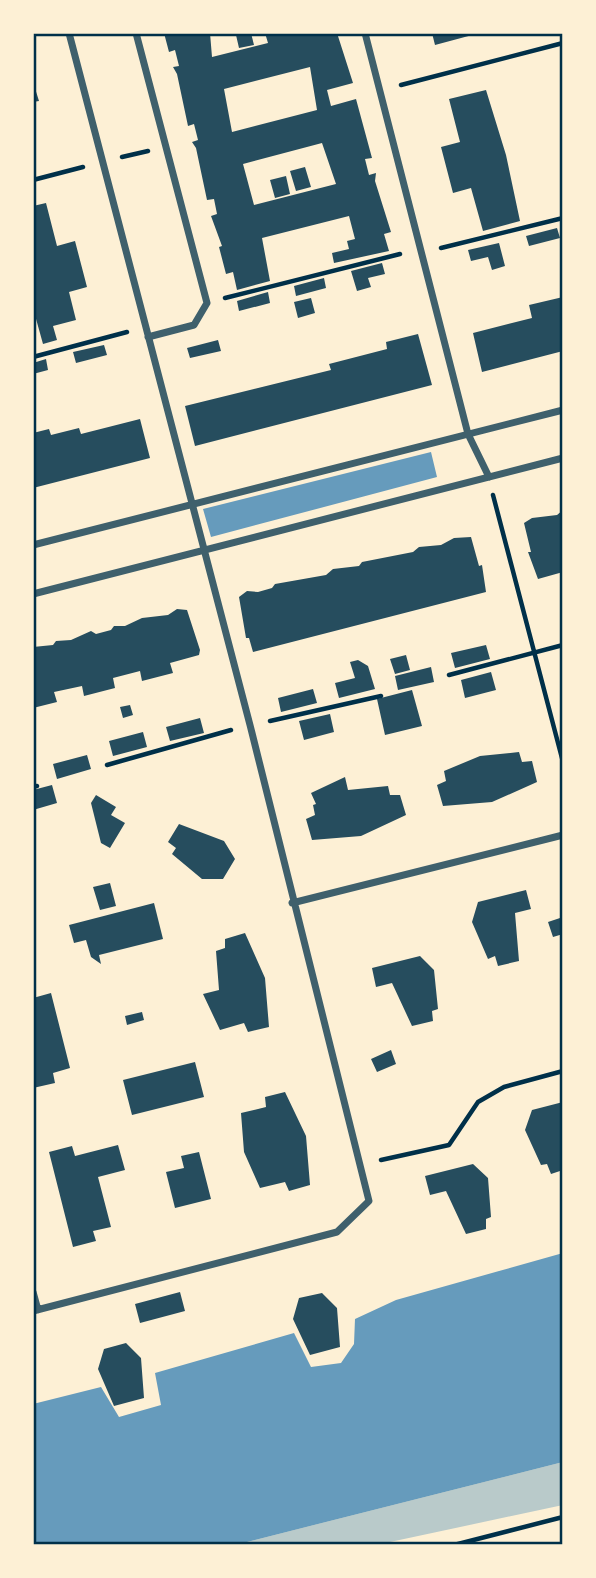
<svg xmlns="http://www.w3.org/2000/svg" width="596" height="1578" viewBox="0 0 596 1578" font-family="'Alegreya Sans',sans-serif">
<rect width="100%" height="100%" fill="#fdf0d5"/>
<!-- green -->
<path fill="#b9caca" d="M563,1462v43l-187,40h-141z"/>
<!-- water -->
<path fill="#669bbc" d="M431,452l6,25 -226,60 -8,-28z
M563,1253v209l-328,83h-202v-141l68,-17 18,30 42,-12 -6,-32 139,-40 17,34 30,-4 13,-19 1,-25 41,-19z"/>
<!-- building -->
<path fill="#264d5e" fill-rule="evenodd" d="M164,33h46l2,24 56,-14 -3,-10h72l16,50 -26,7 4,16 25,-7 16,59 -7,1 4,16 7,-2 -1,8 16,51 -7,2 5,17 -55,12 -2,-10 17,-4 -2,-8 8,-2 -6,-23 -87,22 8,43 -33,9 -4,-18 -7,2 -7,-27 3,-1 -11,-30 6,-2 -3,-15 -7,1 -11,-52 -4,-6 6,-2 -4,-16 -6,2 -11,-52 -4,-7 6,-1 -4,-16 -6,2zM310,67l7,43 -85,22 -8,-43zM322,143l14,41 -82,21 -11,-41z
M242,33h9l3,12 -15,3 -3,-13z
M432,33h44v1l-41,11z
M33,82l6,19 -6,1z
M486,90l20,65 14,66 -37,10 -12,-43 -18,5 -12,-46 19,-5 -11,-43z
M305,167l6,20 -15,4 -6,-20z
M286,176l4,18 -15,4 -5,-18z
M46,203l11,43 18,-5 12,46 -18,5 7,28 -23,6 4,14 -14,4 -10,-36v-102z
M557,228l3,10 -31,8 -3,-10z
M499,243l6,23 -13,4 -4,-13 -17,4 -3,-11z
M382,263l3,11 -17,4 3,9 -14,4 -6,-20z
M324,278l2,10 -30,8 -2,-10z
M268,292l2,11 -31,8 -2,-10z
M563,297v54l-81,21 -9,-39 59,-15 -3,-13z
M311,298l4,15 -17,5 -4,-16z
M418,334l14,51 -237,61 -10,-40 146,-36 -2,-6 58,-15 -1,-7z
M218,340l3,11 -31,7 -3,-10z
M104,345l3,10 -31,8 -3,-11z
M46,359l2,11 -15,4v-11z
M140,419l10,39 -117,30v-55l16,-4 2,6 28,-7 2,6z
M563,510v62l-25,7 -10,-27h3l-7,-29 8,-5 25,-3z
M471,537l8,29 3,-1 4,27 -233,60 -4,-14h-3l-7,-41 8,-6 11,1 14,-4 3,-4 51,-9 7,-6 26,-3 3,-4 51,-10 6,-5 22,-2 13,-7z
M177,609l10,1 13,40 -1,5 -29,8 3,10 -31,8 -2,-10 -27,7 2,10 -31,8 -2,-10 -28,6 3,10 -24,6v-61l20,-2 3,-4 15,-1 20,-9 5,3 15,-4 3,-4h11l17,-8 26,-3z
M486,645l4,14 -35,9 -4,-15z
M406,655l4,15 -15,4 -5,-15z
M358,660l10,6 7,23 -36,9 -4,-15 20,-5 -5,-16z
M431,667l3,15 -36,8 -3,-14z
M491,672l5,18 -31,8 -4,-18z
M313,689l4,14 -36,9 -3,-14z
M412,690l10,36 -37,9 -8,-36z
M130,705l3,10 -10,3 -3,-11z
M330,714l4,18 -30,8 -5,-19z
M200,718l4,15 -34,8 -4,-14z
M143,732l4,15 -34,9 -4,-15z
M519,752l3,10 10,-1 5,21 -45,20 -49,4 -6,-21 9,-4 -2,-10 36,-15z
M87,755l4,14 -34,10 -4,-15z
M345,777l3,13 40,-4 2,9h10l6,20 -45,21 -49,4 -6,-21 9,-4 -2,-10 3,-1 -5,-11z
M52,785l5,18 -24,7v-20z
M96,795l20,12 -5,8 14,8 -15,25 -9,-5 -10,-40z
M179,824l45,17 11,18 -12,20h-21l-30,-25 4,-6 -8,-6z
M110,883l6,23 -16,4 -7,-23z
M526,890l5,19 -16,4 4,48 -21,5 -3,-10 -7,3 -16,-37 6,-20z
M154,903l9,36 -64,16 2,9 -10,-7 -5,-17 -12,3 -5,-18z
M560,918l3,16 -10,3 -5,-15z
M245,933l20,45 4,49 -21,5 -4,-9 -24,7 -17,-36 16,-4 -3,-39 9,-3v-9z
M420,956l14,14 4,39 -6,2 1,10 -21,5 -20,-43 -16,4 -4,-19z
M51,993l19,75 -17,5 2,10 -22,5v-90z
M142,1012l2,8 -17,5 -2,-9z
M391,1050l5,14 -19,8 -6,-13z
M195,1062l9,35 -72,18 -9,-35z
M285,1092l21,44 4,49 -21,6 -4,-9 -25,6 -16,-36 -3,-39 25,-6 -1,-10z
M563,1102v68l-12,4 -4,-10 -6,1 -16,-35 7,-20z
M118,1145l7,25 -27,7 13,50 -18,4 3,10 -23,6 -24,-95 23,-6 3,10z
M199,1152l12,47 -36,9 -9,-36 18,-4 -3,-12z
M473,1164l15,14 3,39 -5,2v10l-20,5 -20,-43 -16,4 -5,-19z
M180,1292l5,19 -45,12 -5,-19z
M322,1293l15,15 3,39 -30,8 -17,-36 6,-21z
M126,1343l15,15 3,40 -30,8 -16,-37 6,-20z"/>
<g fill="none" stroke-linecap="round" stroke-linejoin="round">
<!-- path -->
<path stroke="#003049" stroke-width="4.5" d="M401,85l162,-42
M122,157l26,-6
M33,180l50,-13
M441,248l122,-30
M225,298l175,-44
M33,357l94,-25
M493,495l70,267
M449,675l114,-30
M270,721l111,-25
M107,765l124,-35
M33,787l4,-1
M381,1160l68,-15 29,-43 26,-15 59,-16
M454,1545l109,-28"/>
<!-- minor -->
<path stroke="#3f606c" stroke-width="7" d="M136,33l71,270 -13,22 -46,12
M365,33l103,401 21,43
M33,545l530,-135
M33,594l530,-136
M292,903l271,-68
M33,1292l5,18
M33,1311l304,-79 32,-31 -119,-476 -181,-692"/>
</g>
<!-- border -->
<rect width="596" height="1578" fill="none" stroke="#fdf0d5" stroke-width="70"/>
<rect x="35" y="35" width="526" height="1508" fill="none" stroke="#003049" stroke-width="2.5"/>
</svg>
